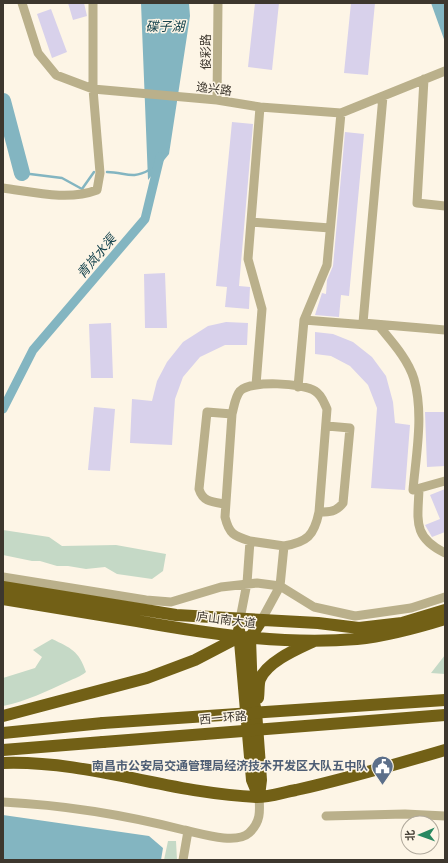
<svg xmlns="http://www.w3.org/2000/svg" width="448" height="863" viewBox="0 0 448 863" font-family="'Crimson Pro','Noto Sans SC',serif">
<rect width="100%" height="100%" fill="#fdf5e6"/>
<!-- green -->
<path fill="#c5d9c6" d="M3,530l46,7 13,9 54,-1 50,9 -3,17 -11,8 -35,-5 -12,-7 -19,2 -18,-3h-11l-17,-5h-8l-29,-6z
M52,639c19,9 27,12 34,33 -6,5 -11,6 -17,9 -22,10 -42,20 -66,25v-28l32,-10 7,-11 -9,-7z
M445,655v19l-14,-1z
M168,841h8l1,19h-13z"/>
<!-- water -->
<path fill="#83b5c1" d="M141,3h48l1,13 -21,138 -21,26z
M431,3h14v39z
M3,815l146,21 14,12 -2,12h-158z"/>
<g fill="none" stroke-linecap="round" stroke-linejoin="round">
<!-- stream -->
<path stroke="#83b5c1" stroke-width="2.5" d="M107,172c18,0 25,8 42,-2
M22,173l40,5 20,11 12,-17"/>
<!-- canal -->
<path stroke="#83b5c1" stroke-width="9" d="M3,409l30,-59 112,-131 15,-62"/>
<!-- river -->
<path stroke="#83b5c1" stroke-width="16" d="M3,101l19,72"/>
</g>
<!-- building -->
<path fill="#d8d1eb" d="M68,3h16l3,13 -14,4z
M255,3h24l-7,67 -24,-3z
M351,3h24l-7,72 -24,-2z
M51,9l16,43 -15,6 -15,-44z
M232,122l21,2 -14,162 11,1 -1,22 -24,-2 2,-20 -11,-1z
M345,132l19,2 -15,162 -8,-1 -2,22 -24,-2 7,-22 4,1 1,-14 6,-14z
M165,273l2,55h-22l-1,-54z
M226,322l22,1 -1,22h-22l-25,12 -17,20 -8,22 -3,46 -42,-2 2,-44 20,2 5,-20 10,-19 16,-20 25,-16z
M111,323l2,55h-22l-2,-54z
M315,332l18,2 20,8 19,15 14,19 7,26 2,21 15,2 -5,65 -34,-2 6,-80 -9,-23 -18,-19 -19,-10 -16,-2z
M94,407l21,2 -5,62 -22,-1z
M425,412h20v54l-18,1z
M445,489v43l-13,5 -7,-12 15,-6 -10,-24z"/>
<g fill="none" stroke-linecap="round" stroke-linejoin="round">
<!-- minor -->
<path stroke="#bab08b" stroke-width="9" d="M22,3l16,50 18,22 37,14 124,11 43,7 81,6 104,-42
M424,79l-7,124 28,3
M383,96l-20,227 82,7
M217,100l1,-97
M3,188c30,4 65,13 94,2l3,-17 -7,-84v-86
M252,222l78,6
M304,320l75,6c13,16 29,33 35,53 10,35 2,76 -1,111l32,-9
M256,385l6,-76 -14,-50 12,-152
M298,387l6,-67 23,-55 14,-152
M419,489c-1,31 -7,48 26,64
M225,504c-13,-2 -22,-2 -26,-15l8,-77 25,2
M319,512c11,0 17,0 24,-9l7,-75 -23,-2
M250,541l34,5
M3,577l143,23 25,2 50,-15 36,-4 23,3 34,21 41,9 56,-8 34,-11
M240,619l7,-36 3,-42c-16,-5 -21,-7 -25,-24l7,-103c2,-7 3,-17 8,-23 10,-11 64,-8 75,0 7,4 9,12 12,18l-8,103c-5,24 -12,30 -35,34l-4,40 -19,35
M3,802c61,3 122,13 181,28 15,3 52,15 65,3 12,-11 11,-22 10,-36
M326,816l79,-2 40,2
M183,860l5,-29"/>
<!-- highway -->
<path stroke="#726016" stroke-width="12" d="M3,587l173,28 142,8 41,5 43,-5 43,-13
M3,599c45,7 89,15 134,22 72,13 146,24 220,18 30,-3 59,-11 88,-20
M239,630l13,150 7,17
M258,698c1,-6 0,-14 2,-19 8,-18 37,-30 54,-38
M3,716l144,-38 48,-18 44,-23
M3,733l100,-10
M3,750l100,-8
M3,763c86,-3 169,31 254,34 13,0 27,-5 39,-7 50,-11 100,-26 149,-40
M259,796l2,-16 -5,-69 -4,-15 -2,-58 11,-17"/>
<!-- highway-bridge -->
<path stroke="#726016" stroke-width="12" d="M103,723l342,-23
M103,742l342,-27"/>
</g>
<!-- icons -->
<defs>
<symbol id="civic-pin" viewBox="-11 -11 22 30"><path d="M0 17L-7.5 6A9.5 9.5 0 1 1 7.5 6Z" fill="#5c6f8a" stroke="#fdf5e6"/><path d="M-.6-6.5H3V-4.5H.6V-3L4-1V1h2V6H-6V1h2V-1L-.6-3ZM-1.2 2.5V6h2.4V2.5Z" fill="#fff"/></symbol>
</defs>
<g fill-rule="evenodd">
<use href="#civic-pin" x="370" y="754" width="25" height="34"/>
</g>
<g text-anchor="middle" stroke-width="3" stroke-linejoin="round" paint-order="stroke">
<!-- street labels -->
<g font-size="12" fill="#3d372e" stroke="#fdf5e6">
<text transform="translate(206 52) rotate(-90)" y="4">俊彩路</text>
<text transform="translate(214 89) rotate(7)" y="4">逸兴路</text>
<text transform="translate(226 620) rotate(7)" y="4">庐山南大道</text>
<text transform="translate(223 718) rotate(-5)" y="4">西一环路</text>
</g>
<!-- service labels -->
<g font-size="12" font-weight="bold" fill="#4e5e75" stroke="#fdf5e6" text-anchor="end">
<text x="368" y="770">南昌市公安局交通管理局经济技术开发区大队五中队</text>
</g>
<!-- water labels -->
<g font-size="13" font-style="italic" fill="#18454f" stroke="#fdf5e6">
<text x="165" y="31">碟子湖</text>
<text transform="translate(96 256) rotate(-50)" y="5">青岚水渠</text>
</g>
</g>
<!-- border -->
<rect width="448" height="863" fill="none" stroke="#3d372e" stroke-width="8"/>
<!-- north arrow -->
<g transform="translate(420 835) rotate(268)"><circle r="19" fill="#fdf5e6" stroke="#b0a99c"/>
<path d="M0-3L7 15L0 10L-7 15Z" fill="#288861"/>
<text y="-6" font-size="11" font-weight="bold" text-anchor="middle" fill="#3d372e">北</text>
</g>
</svg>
